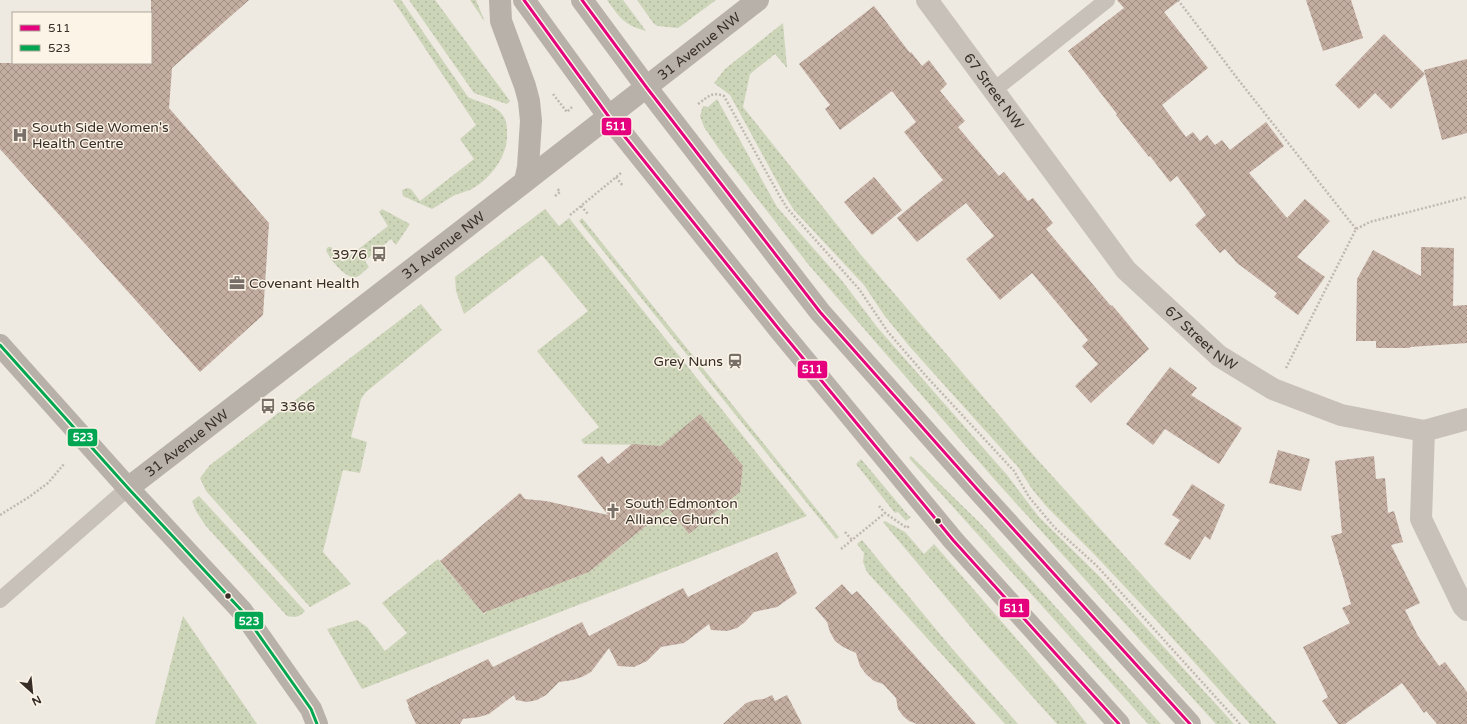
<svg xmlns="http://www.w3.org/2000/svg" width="1467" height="724" viewBox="0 0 1467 724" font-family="'Varela Round',sans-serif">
<defs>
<pattern id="grass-dots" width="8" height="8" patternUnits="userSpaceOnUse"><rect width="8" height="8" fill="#cdd5b9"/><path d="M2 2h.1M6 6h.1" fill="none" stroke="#b1b79f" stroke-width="1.8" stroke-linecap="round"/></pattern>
<pattern id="building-cross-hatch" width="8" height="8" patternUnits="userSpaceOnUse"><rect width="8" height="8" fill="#c4aea1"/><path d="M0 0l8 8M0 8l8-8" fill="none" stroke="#a08e83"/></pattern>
</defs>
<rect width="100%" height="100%" fill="#eee9e1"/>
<!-- grass -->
<path fill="url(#grass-dots)" d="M393,0h8l67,97c9,5 23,7 31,14 8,7 8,15 8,25 0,22 -18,44 -37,54 -5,2 -11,3 -17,6 -7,4 -14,9 -21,13l-29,-13 -1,-6 5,-2 4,1 9,12 54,-42 -14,-20 16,-14z
M409,0h26l75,101 -3,3 -33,-11z
M470,0h6l9,22z
M607,0h16l23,31c-23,-7 -25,-12 -39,-31z
M637,0h79l-38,28 -20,-2 -4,-2z
M783,23l4,45 -12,-14 -25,20 -7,33 118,148 174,202 242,267h-27l-93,-103 -63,-67 -47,-47 -15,-18 -14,-22 -108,-120 -26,-32 -20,-30 -70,-75 -9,-14 -55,-101 -16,-12 11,-14z
M717,99l60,108 66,75 34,45 130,148 31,41 61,60 135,148h-18l-221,-244 -187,-216 -89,-115 -15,-22 -4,-11 3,-10 5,1z
M382,209l28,15 -14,21 -5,-6 -26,22 4,6c-4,3 -9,9 -13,10 -11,2 -27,-19 -30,-27l2,-3h3l11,15 46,-36 -9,-14z
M545,209l14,17 10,-8 238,298 -445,173 -35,-60 30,-9 10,7 18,24 22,-18 -25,-30 56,-44 46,55 7,-6 1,1 97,-37 79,-64 21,26 51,-42 3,-26 -88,-14 -6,-7 -65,-1 -3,-4 18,-13 -62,-76 51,-40 -46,-56 -78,59 -8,-23 -1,-14z
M582,218l257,319 -3,2 -257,-318z
M421,304l21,26 -76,62 -5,7 -10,38 16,5 -7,31 -17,-3 -20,82 28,32 -41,23 -104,-116 -6,-13 10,-13z
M911,456l69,67 181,201h-13l-239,-266z
M861,459l47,56 3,2 -5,4 -8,-9 -3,1 -39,-49z
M199,496l106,115c-6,6 -9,7 -18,5l-82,-91 -9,-14 -4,-10z
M885,521l20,11 19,22 10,-10 120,138 33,42h-30l-78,-87 -96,-115z
M862,540l87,105 69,79h-13l-138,-152 -4,-10 1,-9 -7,-9z
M183,616l74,108h-102z"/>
<!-- building -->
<path fill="url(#building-cross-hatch)" d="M151,0h98l-77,68 -3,40 100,115 -6,92 -63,57 -200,-223v-86h151z
M1117,0h63l-16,12 44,56 -46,37 24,32 7,-5 7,9 7,-6 8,10 7,-5 8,10 36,-28 18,24 -35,27 38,45 18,-19 25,22 -33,36 28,20 -27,38 -24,-18 3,-4 -40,-30 -12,-14 -5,4 -25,-28 11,-10 -29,-39 -7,6 -20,-26 -1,1 -33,-42 1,-1 -49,-63 56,-43z
M1306,0h45l12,38 -40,13z
M874,6l36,47 1,-1 11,14 7,-6 18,24 -7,7 25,30 -7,6 41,49 5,-4 24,29 5,-3 20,25 -7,6 65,77 1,-1 37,44 -58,54 -16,-17 23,-22 -16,-18 6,-6 -56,-67 -32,27 -34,-41 28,-23 -28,-33 -49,39 -20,-24 46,-38 -39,-48 12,-10 -24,-31 -52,39 -15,-21 5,-4 -31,-41z
M1384,34l41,40 -34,35 -16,-16 -16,16 -24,-24z
M1467,59v74l-25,7 -18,-70z
M874,177l28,33 -30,25 -28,-33z
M1421,247l33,1 -1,58 14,-1v38l-57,4v1h-34v-7h-20l1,-62 16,-29 48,26z
M1170,367l27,21 -6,7 51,33 -23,36 -54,-35 -12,16 -27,-21z
M700,414l43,52 -3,26 -51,42 -21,-26 -79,64 -106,41 -43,-52 80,-68 5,6 21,2 62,14 -31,-39 25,-20 6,8 24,-20 29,2z
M1278,450l32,9 -9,32 -32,-8z
M1374,456l2,23 9,-1 3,35 6,-2 9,31 -12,3 29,58 -15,7 13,26 21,30 6,-4 22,30v32h-30l-11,-13 -2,2 -22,-30 -57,41h-7l-16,-23 6,-4 -25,-50 47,-24 -8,-15 9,-4 -20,-68 11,-3 -7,-72z
M1192,484l33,21 -15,35 -5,-4 -15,24 -26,-16 16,-24 -8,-5z
M777,552l20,41 -20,14 -23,5 -9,10 -8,6 -10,3 -16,-1 -2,-6 -25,19 -23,4 -14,14 -13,6 -16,-1 -9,-18 -18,24 -9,5 -9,3 -14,2 -13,13 -9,5 -10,2 -11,-2 -2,-5 -25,19 -10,3 -16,2 -3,5h-44l-8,-17 1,-1 -3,-6 82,-41 5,8 89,-45 7,14 94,-48 5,9z
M842,584l10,11 5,-4 119,133h-59l-8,-3 -6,-5 -5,-7 -2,-11 -13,-14 -9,-3 -8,-7 -6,-8 -4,-13 -13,-6 -8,-6 -5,-9 -3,-10 -12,-14z
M772,695l3,6 12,-6 15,29h-79l23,-21 9,-3 9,-1z"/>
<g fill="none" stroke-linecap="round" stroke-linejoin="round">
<!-- path -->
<path stroke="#c0b9b1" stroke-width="2.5" stroke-dasharray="2 2" stroke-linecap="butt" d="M1178,0l59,78 119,151
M553,94l14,18 5,-5
M698,104c10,-7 14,-13 26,-8l55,99 8,13 72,81 29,43 38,44 88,95 15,26 26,31 42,38 143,158
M616,177l7,9
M555,196l5,-4 -3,-4
M581,206l7,8
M570,215l51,-42
M1286,368l70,-139 14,-7 97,-25
M879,506l6,7
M0,515l29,-18 19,-14 16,-19
M845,532l7,8
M841,549l44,-36 22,15 2,-2"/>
<!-- lane -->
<path stroke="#c7c1b9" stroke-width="16" d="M994,90l113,-90
M0,600l128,-112"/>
<!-- street -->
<g stroke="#c7c1b9" stroke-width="22">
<path id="s1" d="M927,0l199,270 93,86 54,33 68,26 83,16 43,-12"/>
<path d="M1424,431l-3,88 42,87 4,4"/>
</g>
<!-- secondary -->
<g stroke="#b8b1a9" stroke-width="22">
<path d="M500,0l1,21 24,65 4,15 2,20 -3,46 -3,14"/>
<path d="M524,0l85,117 169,211 175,212 166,184"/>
<path d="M582,0l65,88 173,224 157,177 213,235"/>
<path d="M0,345l128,143 114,123 69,98 6,15"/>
<path id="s2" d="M128,488l336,-259 294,-229"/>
</g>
<defs>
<path id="bus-1" d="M524,0l85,117 169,211 175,212 166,184
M582,0l65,88 173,224 157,177 213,235"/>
<path id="bus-2" d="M0,345l128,143 114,123 69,98 6,15"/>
</defs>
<!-- bus-1 casing -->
<use href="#bus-1" stroke="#fbf4e7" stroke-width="6"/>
<!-- bus-2 casing -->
<use href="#bus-2" stroke="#fbf4e7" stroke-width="6"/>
<!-- bus-1 -->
<use href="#bus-1" stroke="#e5007d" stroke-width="3"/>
<!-- bus-2 -->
<use href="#bus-2" stroke="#00a651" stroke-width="3"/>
</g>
<!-- icons -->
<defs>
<symbol id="hospital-bare" viewBox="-9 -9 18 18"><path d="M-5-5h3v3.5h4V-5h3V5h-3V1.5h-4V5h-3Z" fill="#786f68" stroke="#fbf4e7" stroke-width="2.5" paint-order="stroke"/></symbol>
<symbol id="bus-bare" viewBox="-9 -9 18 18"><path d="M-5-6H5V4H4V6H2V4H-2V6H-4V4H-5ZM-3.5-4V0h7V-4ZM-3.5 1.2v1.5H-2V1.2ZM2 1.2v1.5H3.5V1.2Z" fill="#786f68" stroke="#fbf4e7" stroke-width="2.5" paint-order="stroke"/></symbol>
<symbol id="office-bare" viewBox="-9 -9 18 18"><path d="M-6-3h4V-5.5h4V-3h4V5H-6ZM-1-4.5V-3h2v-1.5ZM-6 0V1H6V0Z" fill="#786f68" stroke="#fbf4e7" stroke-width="2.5" paint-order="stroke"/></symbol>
<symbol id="station-bare" viewBox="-9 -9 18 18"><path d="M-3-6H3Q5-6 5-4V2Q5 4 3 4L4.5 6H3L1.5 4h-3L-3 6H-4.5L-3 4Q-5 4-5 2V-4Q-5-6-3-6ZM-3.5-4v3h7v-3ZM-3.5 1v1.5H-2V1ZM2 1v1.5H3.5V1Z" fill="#786f68" stroke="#fbf4e7" stroke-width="2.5" paint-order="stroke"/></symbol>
<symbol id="church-bare" viewBox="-9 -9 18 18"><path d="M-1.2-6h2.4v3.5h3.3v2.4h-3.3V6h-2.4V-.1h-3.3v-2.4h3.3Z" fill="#786f68" stroke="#fbf4e7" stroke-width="2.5" paint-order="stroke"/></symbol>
</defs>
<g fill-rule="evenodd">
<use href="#hospital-bare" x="9" y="124" width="22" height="22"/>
<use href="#bus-bare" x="368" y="243" width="22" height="22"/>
<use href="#office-bare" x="226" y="272" width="22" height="22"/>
<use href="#station-bare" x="724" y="350" width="22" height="22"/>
<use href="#bus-bare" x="257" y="395" width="22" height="22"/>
<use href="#church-bare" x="602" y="500" width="22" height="22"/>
</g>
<!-- markers -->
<g fill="#382e27" stroke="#fbf4e7" stroke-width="1.5">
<circle cx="938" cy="521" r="3.5"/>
<circle cx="228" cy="596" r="3.5"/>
</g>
<g text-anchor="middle" stroke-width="3" stroke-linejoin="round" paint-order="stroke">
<!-- street labels -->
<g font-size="14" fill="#382e27" stroke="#fbf4e7">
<text dy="5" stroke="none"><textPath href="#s2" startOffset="722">31 Avenue NW</textPath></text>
<text dy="5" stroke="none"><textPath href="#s1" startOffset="113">67 Street NW</textPath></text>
<text dy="5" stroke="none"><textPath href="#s2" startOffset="398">31 Avenue NW</textPath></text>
<text dy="5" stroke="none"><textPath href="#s1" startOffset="437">67 Street NW</textPath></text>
<text dy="5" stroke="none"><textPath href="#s2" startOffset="74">31 Avenue NW</textPath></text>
</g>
<!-- poi labels -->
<g font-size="14" fill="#382e27" stroke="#fbf4e7" text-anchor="start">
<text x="32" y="132">South Side Women's<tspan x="32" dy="16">Health Centre</tspan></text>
<text x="367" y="259" text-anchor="end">3976</text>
<text x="249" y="288">Covenant Health</text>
<text x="723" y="366" text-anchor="end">Grey Nuns</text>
<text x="280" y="411">3366</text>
<text x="625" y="508">South Edmonton<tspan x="625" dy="16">Alliance Church</tspan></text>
</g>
</g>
<g stroke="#fbf4e7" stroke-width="1.5">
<rect x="601" y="117" width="31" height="19" rx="4" fill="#e5007d"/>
<rect x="797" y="360" width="31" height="19" rx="4" fill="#e5007d"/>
<rect x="67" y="428" width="31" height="19" rx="4" fill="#00a651"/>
<rect x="999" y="598" width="31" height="20" rx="4" fill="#e5007d"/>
<rect x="234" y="611" width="30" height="19" rx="4" fill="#00a651"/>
</g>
<g font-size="11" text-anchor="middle" font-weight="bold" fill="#fff">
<text x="616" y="130">511</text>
<text x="812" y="373">511</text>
<text x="83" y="441">523</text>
<text x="1014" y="612">511</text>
<text x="249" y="625">523</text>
</g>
<!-- legend -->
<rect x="12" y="12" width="140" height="52" fill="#fbf4e7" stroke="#ada59a"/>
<rect x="20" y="25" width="20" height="6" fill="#e5007d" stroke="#ada59a"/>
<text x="48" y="32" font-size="12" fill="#382e27">511</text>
<rect x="20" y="45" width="20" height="6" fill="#00a651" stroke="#ada59a"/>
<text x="48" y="52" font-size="12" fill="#382e27">523</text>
<!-- north arrow -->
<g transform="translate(32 692) rotate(153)" stroke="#fbf4e7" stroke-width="3" paint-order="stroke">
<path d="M0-3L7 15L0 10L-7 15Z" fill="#382e27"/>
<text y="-6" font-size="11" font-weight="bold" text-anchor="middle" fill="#382e27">N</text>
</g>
</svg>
